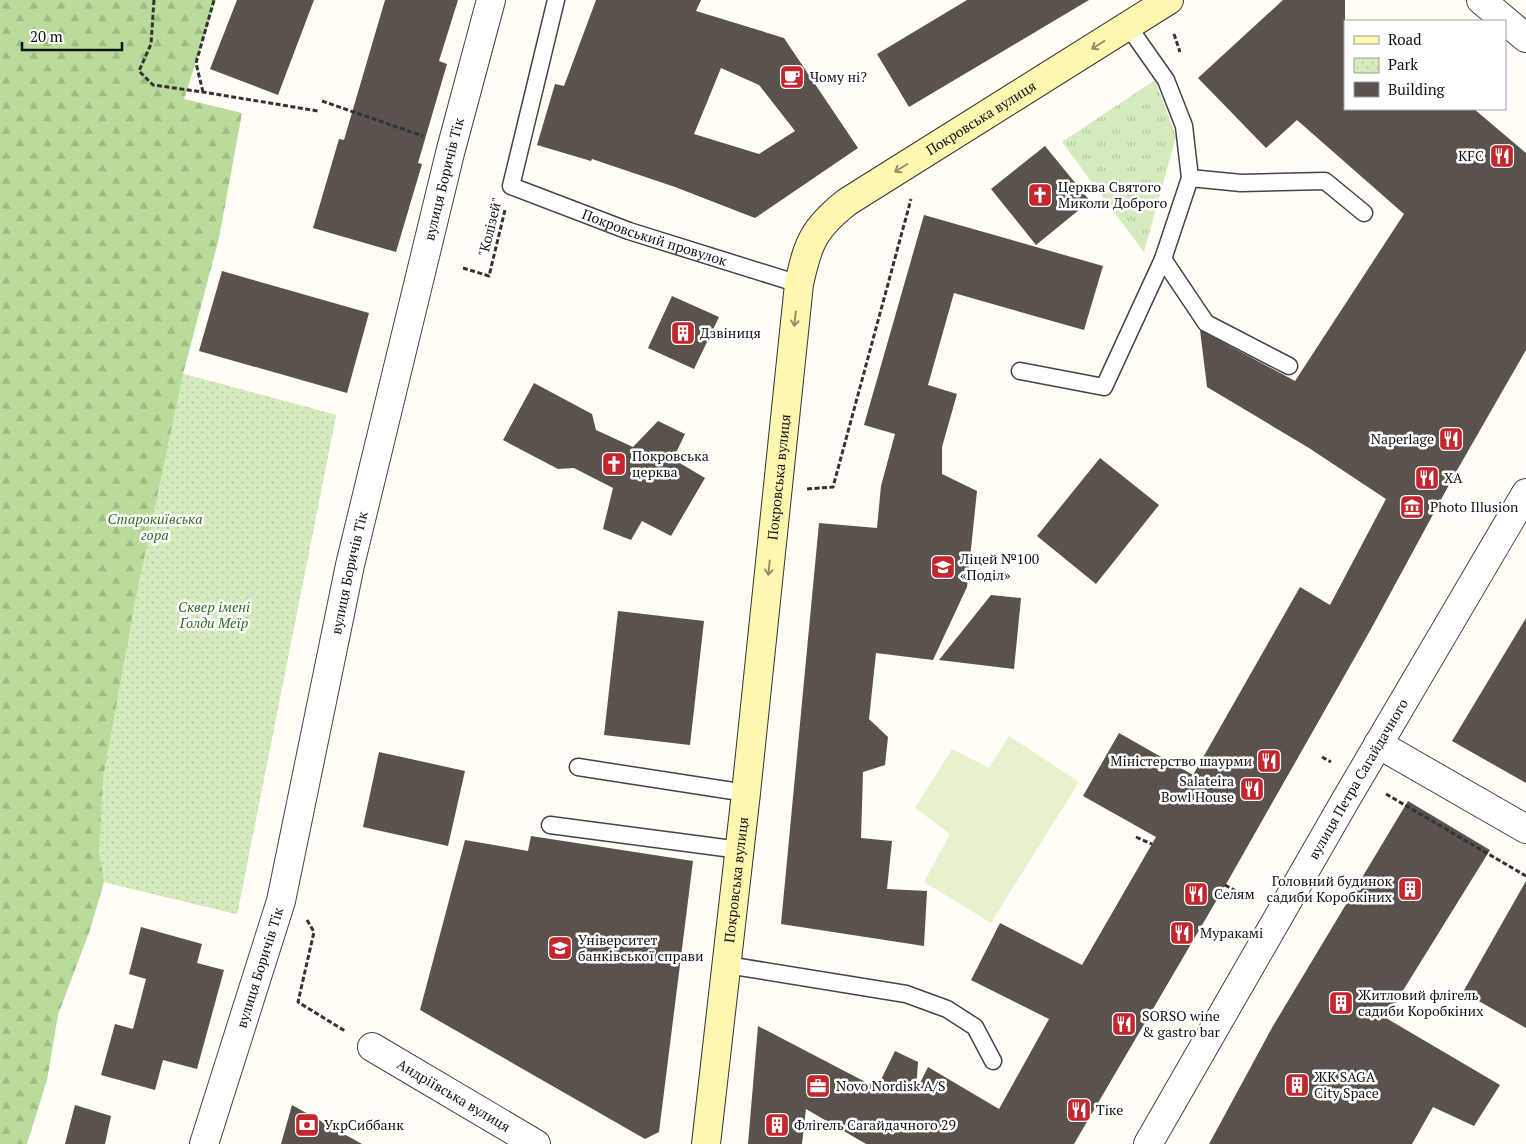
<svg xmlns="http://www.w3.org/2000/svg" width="1526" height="1144" viewBox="0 0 1526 1144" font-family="'PT Serif',serif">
<defs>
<pattern id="grass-tufts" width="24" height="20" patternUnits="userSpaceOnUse" patternTransform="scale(1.25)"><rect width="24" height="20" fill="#d5ebbd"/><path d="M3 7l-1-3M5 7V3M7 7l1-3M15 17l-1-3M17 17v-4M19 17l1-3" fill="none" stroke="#b6c8a1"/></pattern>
<pattern id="forest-firs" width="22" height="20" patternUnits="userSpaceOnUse" patternTransform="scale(1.25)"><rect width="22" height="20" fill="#b9dc9c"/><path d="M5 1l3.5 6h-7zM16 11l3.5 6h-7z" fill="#9ebc85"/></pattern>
<pattern id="park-dots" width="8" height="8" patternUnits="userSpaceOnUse" patternTransform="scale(1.25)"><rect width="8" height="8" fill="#d5ebbd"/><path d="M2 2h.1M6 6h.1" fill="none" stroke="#b6c8a1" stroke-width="1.8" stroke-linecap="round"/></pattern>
</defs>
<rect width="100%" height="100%" fill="#fffdf5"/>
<!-- grass -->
<path fill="url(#grass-tufts)" d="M1155,80l21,57 -32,115 -82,-110z"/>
<!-- forest -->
<path fill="url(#forest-firs)" d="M0,0h216l-32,99 58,14 -23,125 -36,136 153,41 -99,499 -133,-32 -14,48 -32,85 -11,65 -20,64h-27z"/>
<!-- park -->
<path fill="url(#park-dots)" d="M183,374l153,41 -99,499 -133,-32 -5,-31 4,-73 33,-182z"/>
<!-- pitch -->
<path fill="#e6f2cf" d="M1009,736l70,46 -88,141 -67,-41 26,-48 -35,-26 37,-59 37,19z"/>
<!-- building -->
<path fill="#5a524d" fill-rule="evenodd" d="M237,0h77l-36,95 -68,-26z
M385,0h73l-19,61 8,3 -29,99 4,1 -26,88 -83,-24 26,-89 5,1z
M596,0h105l-5,11 88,27 74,110 -103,70 -80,-31 -83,-28 -1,2 -54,-16 18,-61 9,2zM721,68l38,17 36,46 -36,23 -65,-20z
M967,0h122l-180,107 -32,-53z
M1283,0h62v109h129l52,44v197l-70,122 -85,157 -142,250 -155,265h-208l-60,-35 -4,35h-54l10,-118 119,62 18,-37 23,11 -2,29 12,-24 71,42 50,-90 -78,-39 29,-57 82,42 74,-128 -73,-41 36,-63 74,42 107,-188 30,18 56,-106 -77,-51 -102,-61 -7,-57 95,51 109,-167 -107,-94 -31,28 -68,-70z
M1045,146l45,55 -54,44 -45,-56z
M924,215l179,51 -19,64 -130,-37 -26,92 29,9 -15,53v27l35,17 -10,96 -34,73 -57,-7 -7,66 19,18 -3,28 -22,7 -2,66 31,3 -5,48 40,2 -3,55 -143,-22 38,-401 58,5 4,-42 14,-52 -31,-9z
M222,271l147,42 -22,80 -148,-42z
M672,296l47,21 -25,52 -46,-21z
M534,383l58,31 4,16 37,17 25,-26 27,13 -12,25 32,19 -34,58 -29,-15 -11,19 -28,-11 10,-41 -39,-20 -16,1 -55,-29z
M1100,458l59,47 -63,79 -59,-48z
M991,595l30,3 -7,71 -75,-9z
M618,611l86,10 -14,124 -86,-10z
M1526,618v165l-74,-42z
M379,752l86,19 -17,75 -85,-19z
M1408,801l82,49 -104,168 114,67 -26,41 -41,-19 -21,37h-203l64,-118z
M531,836l162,25 -34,271 -14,7 -225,-129 45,-170 63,11z
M1526,881v147l-63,-36z
M141,927l61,17 -5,19 27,7 -27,99 -34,-9 -8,30 -54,-15 14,-51 18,5 13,-50 -17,-5z
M75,1105l36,11 -6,28h-40z
M292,1105l70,39h-81z"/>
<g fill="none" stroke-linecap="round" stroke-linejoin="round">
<defs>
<g id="lane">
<path id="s1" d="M556,0l-45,186 118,45 170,53"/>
<path d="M1128,26l38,54 18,46 6,52 51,5 84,-2 39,32"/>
<path d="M1163,259l43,64 83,43"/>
<path d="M1020,371l84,16 59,-128 27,-81"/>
<path d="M578,767l168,26"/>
<path d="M550,825l190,25"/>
<path d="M727,965l179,29 41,15 28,18 18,34"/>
</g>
<g id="street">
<path d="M1481,0l45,38"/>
<path d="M1378,744l148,85"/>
<path id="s2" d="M372,1047l164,97"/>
<path id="s3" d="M204,1144l77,-243 69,-336 100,-412 41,-153"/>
<path id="s4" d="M1148,1144l197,-343 181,-308"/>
</g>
<g id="secondary">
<path id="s5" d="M706,1144l40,-351 53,-509c9,-41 14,-55 48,-82l322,-202"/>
</g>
</defs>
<!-- lane casing -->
<use href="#lane" stroke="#444" stroke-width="19"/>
<!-- street casing -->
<use href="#street" stroke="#444" stroke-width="30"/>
<!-- secondary casing -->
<use href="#secondary" stroke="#333" stroke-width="30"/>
<!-- path -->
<path stroke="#333" stroke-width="3" stroke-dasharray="5 2.5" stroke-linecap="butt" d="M154,0l-3,44 -12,27 14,14 50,7 115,19
M1174,34l6,18
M203,92l-7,-29 18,-63
M322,101l101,35
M463,268l26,8 16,-66
M807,489l26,-2 78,-288
M1322,757l9,5
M1386,794l140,82
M1136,837l16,7
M1225,885l16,9
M307,920l7,12 -16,70 47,29"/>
<!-- lane -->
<use href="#lane" stroke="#fff" stroke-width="16"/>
<!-- street -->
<use href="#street" stroke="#fff" stroke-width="28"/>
<!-- secondary -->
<use href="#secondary" stroke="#fff6b0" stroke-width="28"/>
</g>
<!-- one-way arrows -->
<defs><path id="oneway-shaft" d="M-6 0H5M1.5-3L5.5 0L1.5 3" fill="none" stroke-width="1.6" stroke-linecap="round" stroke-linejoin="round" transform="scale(1.25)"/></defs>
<g stroke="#948f68">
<use href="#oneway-shaft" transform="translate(1098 45) rotate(148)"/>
<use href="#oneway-shaft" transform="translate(901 168) rotate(148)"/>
<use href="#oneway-shaft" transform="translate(795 319) rotate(96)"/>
<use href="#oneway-shaft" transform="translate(769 568) rotate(96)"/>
</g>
<!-- icons -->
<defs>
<symbol id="cafe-square" viewBox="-11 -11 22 22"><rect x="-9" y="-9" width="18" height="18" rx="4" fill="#c4262e" stroke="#fff"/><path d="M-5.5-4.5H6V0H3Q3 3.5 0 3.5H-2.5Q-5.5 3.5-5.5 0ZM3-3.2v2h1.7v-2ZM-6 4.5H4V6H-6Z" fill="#fff"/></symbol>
<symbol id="restaurant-square" viewBox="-11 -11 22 22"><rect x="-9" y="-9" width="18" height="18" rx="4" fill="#c4262e" stroke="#fff"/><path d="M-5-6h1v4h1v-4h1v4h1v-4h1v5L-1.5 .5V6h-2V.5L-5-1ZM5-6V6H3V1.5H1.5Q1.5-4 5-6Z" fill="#fff"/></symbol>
<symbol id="church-square" viewBox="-11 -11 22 22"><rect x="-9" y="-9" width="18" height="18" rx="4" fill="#c4262e" stroke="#fff"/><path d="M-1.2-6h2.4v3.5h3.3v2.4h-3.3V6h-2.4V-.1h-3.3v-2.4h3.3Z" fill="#fff"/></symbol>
<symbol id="building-square" viewBox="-11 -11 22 22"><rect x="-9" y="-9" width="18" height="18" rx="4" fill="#c4262e" stroke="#fff"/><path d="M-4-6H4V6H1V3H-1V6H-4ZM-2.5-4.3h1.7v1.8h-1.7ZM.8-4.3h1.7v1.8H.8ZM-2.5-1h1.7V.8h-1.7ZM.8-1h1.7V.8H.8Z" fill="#fff"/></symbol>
<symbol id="museum-square" viewBox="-11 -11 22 22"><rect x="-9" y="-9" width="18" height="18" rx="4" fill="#c4262e" stroke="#fff"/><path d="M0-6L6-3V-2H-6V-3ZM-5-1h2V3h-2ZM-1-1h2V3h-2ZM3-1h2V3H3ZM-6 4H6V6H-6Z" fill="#fff"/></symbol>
<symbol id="school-square" viewBox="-11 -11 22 22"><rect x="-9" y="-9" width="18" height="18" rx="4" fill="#c4262e" stroke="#fff"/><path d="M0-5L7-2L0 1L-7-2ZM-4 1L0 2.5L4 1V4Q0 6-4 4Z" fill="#fff"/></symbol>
<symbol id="university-square" viewBox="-11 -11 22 22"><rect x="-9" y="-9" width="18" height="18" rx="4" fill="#c4262e" stroke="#fff"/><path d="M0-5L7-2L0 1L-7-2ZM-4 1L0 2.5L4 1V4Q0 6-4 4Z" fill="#fff"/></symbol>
<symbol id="office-square" viewBox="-11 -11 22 22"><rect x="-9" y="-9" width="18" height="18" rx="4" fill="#c4262e" stroke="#fff"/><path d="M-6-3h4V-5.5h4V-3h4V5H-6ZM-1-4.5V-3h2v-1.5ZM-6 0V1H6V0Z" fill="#fff"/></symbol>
<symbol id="bank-square" viewBox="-11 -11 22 22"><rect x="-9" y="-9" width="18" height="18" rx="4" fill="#c4262e" stroke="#fff"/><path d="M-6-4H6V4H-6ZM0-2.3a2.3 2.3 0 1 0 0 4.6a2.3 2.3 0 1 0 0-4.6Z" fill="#fff"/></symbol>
</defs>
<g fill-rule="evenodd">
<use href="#cafe-square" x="778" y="63" width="28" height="28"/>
<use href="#restaurant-square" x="1488" y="142" width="28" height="28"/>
<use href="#church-square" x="1026" y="181" width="28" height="28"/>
<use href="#building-square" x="669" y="319" width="28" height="28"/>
<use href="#restaurant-square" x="1437" y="425" width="28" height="28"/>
<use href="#church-square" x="600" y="450" width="28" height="28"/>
<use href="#restaurant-square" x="1413" y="464" width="28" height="28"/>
<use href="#museum-square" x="1398" y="493" width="28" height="28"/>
<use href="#school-square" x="929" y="553" width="28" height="28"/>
<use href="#restaurant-square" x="1255" y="747" width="28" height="28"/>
<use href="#restaurant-square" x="1238" y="775" width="28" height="28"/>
<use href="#building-square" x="1396" y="875" width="28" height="28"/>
<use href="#restaurant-square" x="1182" y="880" width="28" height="28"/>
<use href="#restaurant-square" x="1168" y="919" width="28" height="28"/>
<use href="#university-square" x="546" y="934" width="28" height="28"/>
<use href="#building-square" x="1327" y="989" width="28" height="28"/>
<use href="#restaurant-square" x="1110" y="1010" width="28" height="28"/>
<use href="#building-square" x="1283" y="1071" width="28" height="28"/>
<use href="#office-square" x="804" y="1072" width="28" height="28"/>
<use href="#restaurant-square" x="1065" y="1096" width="28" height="28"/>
<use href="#bank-square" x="293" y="1111" width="28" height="28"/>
<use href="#building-square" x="763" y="1111" width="28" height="28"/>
</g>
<g text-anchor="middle" stroke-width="5" stroke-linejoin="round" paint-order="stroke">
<!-- poi labels -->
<g font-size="14" fill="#111" stroke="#fff" text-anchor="start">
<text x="810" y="82">Чому ні?</text>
<text x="1484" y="161" text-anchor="end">KFC</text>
<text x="1058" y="192">Церква Святого<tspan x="1058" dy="16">Миколи Доброго</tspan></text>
<text x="700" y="338">Дзвіниця</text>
<text x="1434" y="444" text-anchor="end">Naperlage</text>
<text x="632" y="461">Покровська<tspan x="632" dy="16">церква</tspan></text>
<text x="1444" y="483">ХА</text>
<text x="1430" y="512">Photo Illusion</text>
<text x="960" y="564">Ліцей №100<tspan x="960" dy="16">«Поділ»</tspan></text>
<text x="1252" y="766" text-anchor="end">Міністерство шаурми</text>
<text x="1234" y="786" text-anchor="end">Salateira<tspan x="1234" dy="16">Bowl House</tspan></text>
<text x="1392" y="886" text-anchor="end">Головний будинок<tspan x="1392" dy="16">садиби Коробкіних</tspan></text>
<text x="1214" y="899">Селям</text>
<text x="1200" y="938">Муракамі</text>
<text x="578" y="945">Університет<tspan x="578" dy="16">банківської справи</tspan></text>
<text x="1358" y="1000">Житловий флігель<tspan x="1358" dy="16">садиби Коробкіних</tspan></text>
<text x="1142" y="1021">SORSO wine<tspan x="1142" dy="16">&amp; gastro bar</tspan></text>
<text x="1314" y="1082">ЖК SAGA<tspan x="1314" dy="16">City Space</tspan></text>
<text x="836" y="1091">Novo Nordisk A/S</text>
<text x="1096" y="1115">Тіке</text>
<text x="324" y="1130">УкрСиббанк</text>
<text x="794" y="1130">Флігель Сагайдачного 29</text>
</g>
<!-- street labels -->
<g font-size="14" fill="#111" stroke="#fff">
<text dy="5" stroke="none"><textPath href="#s5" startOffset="1121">Покровська вулиця</textPath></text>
<text dy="5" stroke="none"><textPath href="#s3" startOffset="995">вулиця Боричів Тік</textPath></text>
<text transform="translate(490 227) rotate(-76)" y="5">"Колізей"</text>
<text dy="5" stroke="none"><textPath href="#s1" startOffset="344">Покровський провулок</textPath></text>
<text dy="5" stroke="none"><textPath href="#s5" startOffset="671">Покровська вулиця</textPath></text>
<text dy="5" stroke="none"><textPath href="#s3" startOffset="590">вулиця Боричів Тік</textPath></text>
<text dy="5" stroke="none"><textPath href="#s4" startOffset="421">вулиця Петра Сагайдачного</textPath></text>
<text dy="5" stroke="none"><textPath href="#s5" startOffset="266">Покровська вулиця</textPath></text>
<text dy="5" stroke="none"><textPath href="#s3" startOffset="185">вулиця Боричів Тік</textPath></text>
<text dy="5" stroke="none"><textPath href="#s2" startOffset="95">Андріївська вулиця</textPath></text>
</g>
<!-- park labels -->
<g font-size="14" font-style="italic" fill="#2f6b1f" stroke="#fff">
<text x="155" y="524">Старокиївська<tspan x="155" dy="16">гора</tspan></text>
<text x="214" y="612">Сквер імені<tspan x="214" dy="16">Ґолди Меїр</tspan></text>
</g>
</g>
<!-- legend -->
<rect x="1344" y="20" width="162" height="90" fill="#ffffff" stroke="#a0a0a0"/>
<rect x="1354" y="36" width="25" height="8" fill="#fff6b0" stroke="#a0a0a0"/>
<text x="1388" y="45" font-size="15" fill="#111111">Road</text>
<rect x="1354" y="58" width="25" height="15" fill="url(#park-dots)" stroke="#a0a0a0"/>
<text x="1388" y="70" font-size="15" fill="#111111">Park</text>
<rect x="1354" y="82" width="25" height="15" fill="#5a524d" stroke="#a0a0a0"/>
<text x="1388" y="95" font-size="15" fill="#111111">Building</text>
<!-- scale -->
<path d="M22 42v8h100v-8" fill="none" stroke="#111111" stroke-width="2.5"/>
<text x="30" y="42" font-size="15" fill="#111111" stroke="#ffffff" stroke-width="4" paint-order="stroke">20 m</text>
</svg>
